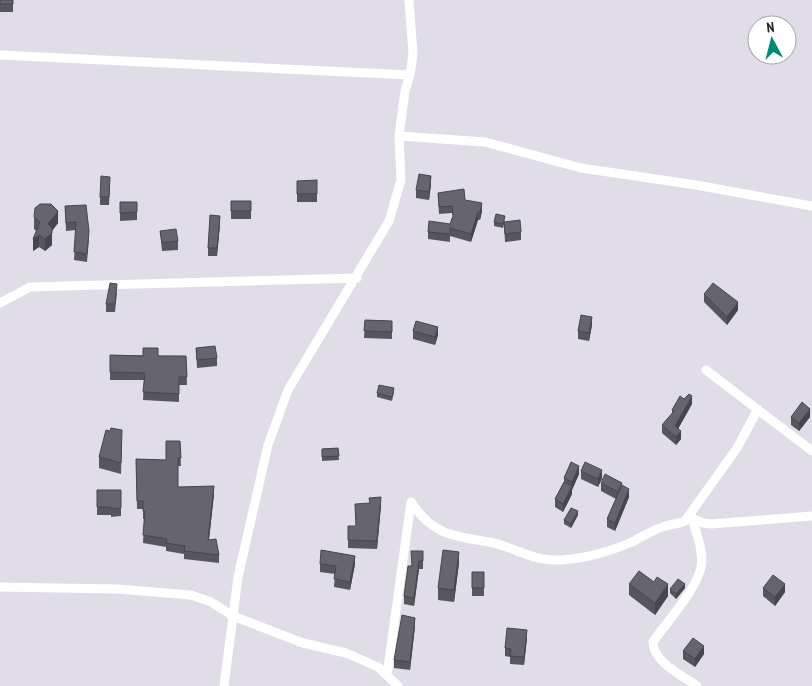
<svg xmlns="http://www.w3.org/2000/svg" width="812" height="686" viewBox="0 0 812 686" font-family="'PT Sans Narrow',sans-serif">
<rect width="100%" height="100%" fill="#e0dde8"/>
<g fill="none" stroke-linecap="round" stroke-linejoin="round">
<!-- minor -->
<path stroke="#fff" stroke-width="9" d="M0,55l410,20
M399,136l86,6 96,26 115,17 116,21
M0,303l30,-16 327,-9
M706,370l106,81
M411,502c21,33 43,34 78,40 19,3 35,14 54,17 28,4 64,-6 89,-17 10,-5 20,-12 31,-15 7,-3 15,-3 22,-6l52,-73 21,-39
M690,517l13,6 8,1 101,-8
M692,518c4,15 12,33 9,49 -5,24 -34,54 -48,75 0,20 29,33 44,44
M0,587l117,2 74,6 20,7 22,14 70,27 43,10 32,14 20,19
M387,675l24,-173
M224,686l14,-109 30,-132 20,-55 101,-169 12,-41 -2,-44 6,-45 5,-16 3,-21 -4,-54"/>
</g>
<!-- wall -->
<path fill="#58565d" d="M0,0h13v12h-13z
M297,181l20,13v8h-20z
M431,184l-2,16 -13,-2v-8z
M110,185l-1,20h-9v-8z
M438,193l27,7 17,11 -2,9h-2l-7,22 -21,-6v6l-22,-3v-7l22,-8 3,-8 -1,-3 -13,1z
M231,201h20v18h-20z
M120,202h17v18l-17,1z
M65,206l24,33 -2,23 -13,-2 2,-30 -10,1z
M34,217l24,6 -6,8v14l-7,6 -6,-4 -6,4 3,-20 -2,-2z
M505,220l-1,2 17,10v8l-16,2 -1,-18 -1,4 -9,-2v-4z
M220,224l-3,32h-9v-8z
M160,231l18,10v9l-16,1z
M117,292l-2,20h-9v-8z
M704,294l34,16 -11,15 -23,-23z
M365,320l27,1v18l-28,-1z
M592,325l-3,16 -11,-2v-8z
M413,331l25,4 -3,10 -22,-6z
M196,348l21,10v8l-20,2z
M110,355l76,1 1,29h-8v17l-36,-2 1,-20h-34z
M394,392l-2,9 -15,-4v-4z
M692,404l-14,25 3,10 -5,6 -14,-12v-8l10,-11v-4z
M791,417h19l-11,14 -8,-6z
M122,441l-1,33 -22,-6v-11z
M180,441l1,25h-3v21l36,7 -5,46 10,15v8l-35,-4v-5l-18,-3v-4l-23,-4 1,-24h-1v-10h-6l-1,-50 30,1z
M338,448l1,12 -17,1v-12z
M581,471l21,7 -4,9 -17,-8z
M579,474l-7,16v4l-9,18 -8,-5v-8l9,-17v-4z
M601,483l21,3 7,11 -14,34 -8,-4v-8l9,-20 -15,-8z
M97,490h24v26l-10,1v-2h-14z
M355,504l26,1 -4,44 -29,-1v-22h8z
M578,515l-7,13 -7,-4v-4z
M423,551v18h-4l-5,37 -10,-2v-8l7,-30z
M459,563l-5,39 -16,-2v-12z
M320,564h35l-5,26 -16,-3 1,-13 -15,-2z
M484,572v24h-12v-8z
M629,584l39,12 -13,19 -26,-20z
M685,588l-9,11 -6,-6v-4z
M763,588l22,4 -10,14 -12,-10z
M415,626l-5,44 -16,-2v-8z
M527,638l-3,27 -14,-1v-7l-5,-1v-8z
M683,651l21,3 -9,13 -12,-8z"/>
<!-- shaded-wall -->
<path fill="#47464c" d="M431,176v8l-2,16v-8z
M482,203v8l-2,9v-8z
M58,211v12l-6,8v14l-7,6v-12l3,-15z
M478,212v8l-7,22v-8z
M220,216v8l-3,32v-8z
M39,235v12l-6,4v-12z
M738,302v8l-11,15v-8z
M592,317v8l-3,16v-8z
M438,327v8l-3,10v-8z
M692,396v8l-17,30v-8z
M810,409v8l-11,14v-8z
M681,431v8l-5,6v-8z
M579,466v8l-7,16v-8z
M602,470v8l-4,9v-8z
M214,486v8l-6,54v-8z
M572,486v8l-9,18v-8z
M629,489v8l-14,34v-8z
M381,497v8l-4,44v-8z
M578,511v4l-7,13v-4z
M459,552v11l-5,39v-12z
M355,556v8l-5,26v-8z
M419,561v8l-5,37v-8z
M668,584v12l-13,19v-12z
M685,584v4l-9,11v-5z
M785,584v8l-10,14v-9z
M415,618v8l-5,44v-8z
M527,630v8l-3,27v-8z
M704,646v8l-9,13v-8z"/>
<!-- building -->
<path fill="#66646c" stroke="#47464c" d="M0,0h13v4h-13z
M419,174l12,2 -2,16 -13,-2z
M101,176l9,1 -1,20h-9z
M317,180v14h-20v-13z
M464,189l1,11 17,3 -2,9h-2l-7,22 -21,-6v6l-22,-2 1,-11 21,3 3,-8 -1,-10 -13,1 -1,-14z
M231,201h20v10h-20z
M120,202h17v10l-17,1z
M40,204h11l7,7 -10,13 4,4v5l-7,6 -6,-4 -6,4 7,-17 -6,-5 1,-9z
M86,205l3,26 -2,23 -13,-2 2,-30 -10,1 -1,-17z
M496,214l9,2 -2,8 -9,-2z
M210,215l10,1 -3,32h-9z
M520,220l1,12 -16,2 -1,-12z
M176,229l2,12 -16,2 -2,-12z
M110,283l7,1 -2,20h-9z
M713,283l25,19 -11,15 -23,-23z
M581,315l11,2 -3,16 -11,-2z
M365,320l27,1v11l-28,-1z
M416,321l22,6 -3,10 -22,-6z
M215,346l2,12 -20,2 -1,-12z
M143,348h15v8h28l1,21h-8v17l-36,-2 2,-19 -35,-1v-17l33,1z
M379,385l15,3 -2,9 -15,-4z
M689,394l3,2 -17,30 6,5 -5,6 -14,-12 12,-14 -2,-1 8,-14 4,3z
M802,402l8,7 -11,14 -8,-6z
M111,428l11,2 -1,33 -22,-6 7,-27 4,1z
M166,441h14l1,17h-3v29l36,-1 -6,54 8,-1 3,16 -35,-4 1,-5 -19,-3 1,-4 -24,-4 2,-24h-2v-10h-6l-1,-42 30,1z
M338,448l1,8 -17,1v-8z
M571,462l8,4 -7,16 -8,-4z
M585,462l17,8 -4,9 -17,-8z
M605,474l17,9 -4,9 -17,-9z
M564,482l8,4 -9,18 -8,-5z
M622,485l7,4 -14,34 -8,-4z
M97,490h24v18l-10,1v-2h-14z
M381,497l-4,44 -29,-1v-14h8l-1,-22 15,-1 -1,-5z
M571,508l7,3 -7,13 -7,-4z
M321,550l34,6 -5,26 -16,-3 2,-13 -16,-2z
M443,550l16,2 -5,38 -16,-2z
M411,551h12v10h-4l-5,37 -10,-2 4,-30h4z
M639,571l15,11 3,-5 11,7 -13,19 -26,-19z
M472,572h12v16h-12z
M773,575l12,9 -10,13 -12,-9z
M678,579l7,5 -9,10 -6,-5z
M402,615l13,3 -5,44 -16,-2z
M507,628l20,2 -3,27 -14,-1 1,-7 -6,-1z
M693,638l11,8 -9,13 -12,-8z"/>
<!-- north arrow -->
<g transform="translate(772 40) rotate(353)"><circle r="24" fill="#ffffff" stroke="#a8a8a9"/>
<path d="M0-4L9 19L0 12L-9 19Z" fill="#028b71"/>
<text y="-8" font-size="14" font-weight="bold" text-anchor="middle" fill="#262529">N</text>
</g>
</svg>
